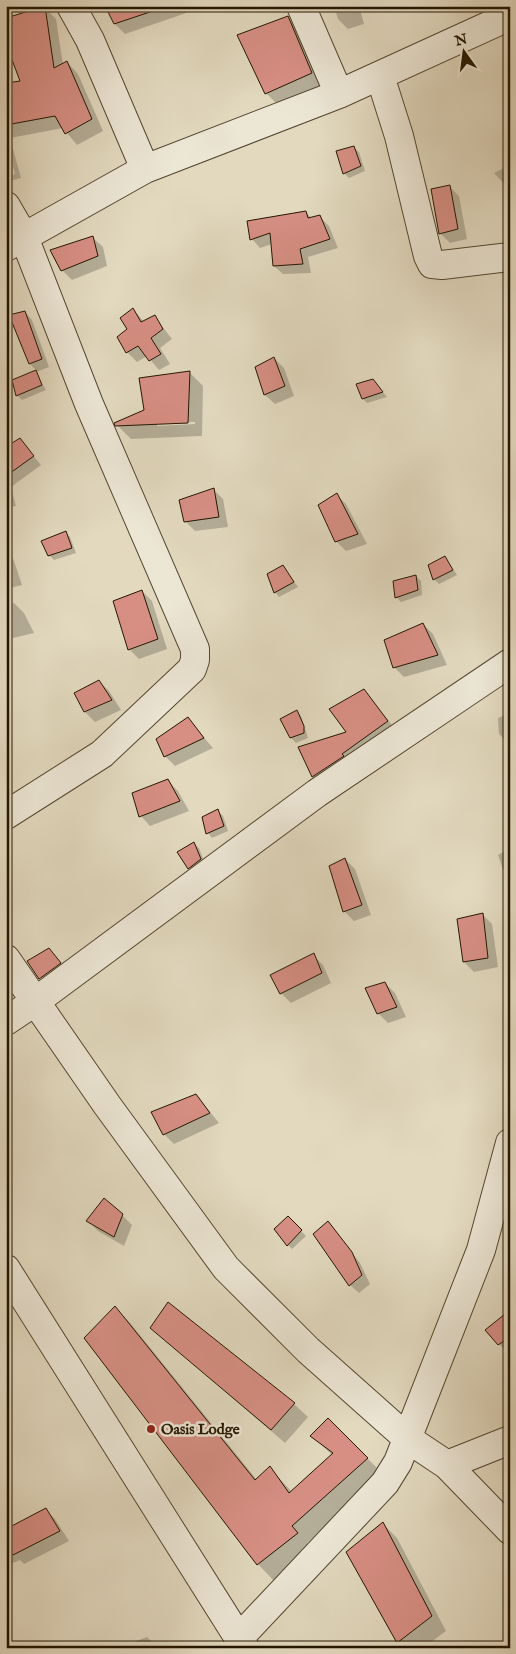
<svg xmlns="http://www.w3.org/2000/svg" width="516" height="1654" viewBox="0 0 516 1654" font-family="'IM FELL English',serif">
<rect width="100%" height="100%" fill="#e2d9bf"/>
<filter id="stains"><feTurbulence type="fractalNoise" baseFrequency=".004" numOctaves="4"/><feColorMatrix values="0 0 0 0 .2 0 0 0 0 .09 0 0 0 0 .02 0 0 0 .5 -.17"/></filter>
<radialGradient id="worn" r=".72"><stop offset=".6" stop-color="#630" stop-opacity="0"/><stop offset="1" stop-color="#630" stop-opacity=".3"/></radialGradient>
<!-- shadow -->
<path fill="#0003" fill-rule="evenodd" d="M113,6h80l2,4 -70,24 -10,-10z
M334,6h25l5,18 -16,5 -10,-10z
M45,8l11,11 7,46 4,-3 11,12 25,57 -26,14 -14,-17 -53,10 11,40 -15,4v-31l7,24 2,-1 -9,-32v-57l15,-4z
M288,18l14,14 23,55 -45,20 -14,-14z
M354,148l5,4 6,19 -16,7 -5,-5z
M510,165v25l-16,-17z
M449,186l10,10 8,43 -17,4 -10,-10z
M306,212l6,7 8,-2 9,9 9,22 -30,9 3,16 -28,1 -9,-8 -2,-22 -12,4 -8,-9z
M93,238l10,9 4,19 -35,14 -10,-10z
M133,309l11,13 11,-5 17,22 -12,9 10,16 -11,6 -12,-14 -10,6 -10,-10z
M25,312l7,8 17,47 -13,5 10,18 -24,10 -5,-5 -4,-15 24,-9 -7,-7 -19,-48z
M274,358l10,10 10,28 -19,8 -10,-9z
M189,372l14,14 -1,50 -71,3 -14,-14 28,-14zM195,422v2l-38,2v-3z
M377,385l10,12 -20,6 -4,-4z
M20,440l21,25 -30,22 5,19 -10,2v-59z
M213,489l10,10 5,28 -33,4 -10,-10z
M337,495l9,9 21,40 -21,7 -10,-10z
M66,533l4,4 6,16 -22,7 -5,-5z
M6,546l4,3 12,36 -16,4z
M445,557l12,18 -18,9 -5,-5 -5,-14z
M283,567l15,20 -19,10 -4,-5z
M416,576l5,5 1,14 -21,7 -5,-5z
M142,591l10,10 15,48 -28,10 -10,-10z
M14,603l10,10 10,20 -25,6 -3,-3v-31z
M423,624l10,10 14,31 -43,12 -10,-10z
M99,681l10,10 12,19 -26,12 -10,-10 -10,-18z
M364,691l33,40 -74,55 -10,-10 -13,-28 48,-15z
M297,711l4,5 7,22 -12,5 -5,-5z
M510,713v29l-2,1 -9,-9 -1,-16z
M188,719l25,29 -38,18 -10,-10z
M168,781l10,10 11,20 -39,15 -9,-10z
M218,811l5,5 5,15 -16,7 -4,-5z
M194,844l5,4 6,16 -11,9 -15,-21z
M510,848v25l-3,1 -4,-5 -5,-14z
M345,859l10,10 16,46 -17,6 -10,-10z
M482,914l10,10 6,43 -24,5 -10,-10z
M313,955l10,10 8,18 -40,20 -10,-10z
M58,960l12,13 -20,15 -22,-26z
M385,983l10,10 11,24 -18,6 -10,-10z
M196,1095l23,28 -45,21 -10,-10z
M122,1215l10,10 -8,21 -26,-15 -10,-10z
M288,1218l18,18 -14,13 -4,-4z
M328,1223l32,40 10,21 -11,9 -9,-8z
M115,1307l16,17 126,156 13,-12 22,24 41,-36 -21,-20 16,-17 56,56 -77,68 6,7 -39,31 -16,-17z
M510,1312v38l-3,2 -8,-8z
M152,1328l142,76 14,13 -23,26z
M46,1510l9,9 14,22 -45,23 -4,-4 -14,6v-35z
M383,1524l14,14 49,93 -23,17h-20l-5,-6z
M147,1637l11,11h-40z"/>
<!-- building -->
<path fill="#d78f84" stroke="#241601" d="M45,6l9,62 13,-7 25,58 -27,15 -10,-18 -49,9v-42l14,-2 -14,-37v-26z
M105,6h53l1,3 -45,15z
M288,16l24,57 -47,21 -28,-59z
M354,146l7,20 -18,8 -7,-23z
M450,185l8,44 -19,5 -8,-45z
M306,211l2,7 12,-3 10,24 -30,10 3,15 -30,2 -3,-33 -20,7 -3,-19z
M93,236l5,20 -37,15 -11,-21z
M133,308l8,14 14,-7 8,14 -12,9 10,16 -12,7 -11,-15 -12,7 -9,-16 10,-8 -7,-11z
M25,311l17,48 -13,5 -20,-49z
M274,357l11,29 -21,9 -9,-28z
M36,370l6,15 -26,11 -4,-16z
M190,371l-2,52 -73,3 -1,-3 30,-13 -5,-32z
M373,379l10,13 -21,7 -6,-15z
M20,438l14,18 -28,20v-29z
M214,488l5,29 -35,5 -5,-22z
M337,493l21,41 -23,8 -17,-37z
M66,531l6,17 -24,8 -7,-15z
M445,556l8,14 -20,10 -5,-15z
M283,565l11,17 -20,11 -7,-19z
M416,575l2,15 -23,8 -2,-17z
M142,590l16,49 -30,11 -15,-49z
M423,623l15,32 -45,13 -9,-28z
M99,680l13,20 -28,12 -10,-19z
M364,689l24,32 -46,33 2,2 -32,21 -14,-30 48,-15 -17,-23z
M297,710l7,16v7l-14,5 -10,-19z
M188,717l16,21 -40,19 -8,-18z
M168,779l12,22 -41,16 -7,-24z
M218,809l6,17 -18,8 -4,-17z
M194,842l7,17 -13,10 -11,-17z
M345,858l17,47 -19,7 -14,-46z
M483,913l5,45 -25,4 -6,-43z
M49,948l12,15 -22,16 -12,-18z
M314,953l8,20 -42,21 -10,-19z
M385,982l12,25 -20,7 -12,-26z
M196,1094l14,19 -47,22 -12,-23z
M104,1198l19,16 -9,23 -28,-16z
M288,1216l14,14 -15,16 -13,-17z
M328,1221l24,31 10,23 -13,11 -36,-52z
M168,1302l127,101 -24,27 -121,-102z
M115,1306l140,174 15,-14 19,27 44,-40 -23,-17 18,-18 40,40 -76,68 6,7 -41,32 -173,-227z
M510,1310v27l-12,8 -13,-15z
M46,1508l14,23 -47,24 -7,-9v-17z
M383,1522l49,94 -35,27 -51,-91z"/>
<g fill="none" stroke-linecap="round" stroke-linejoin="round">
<defs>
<path id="minor" d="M71,6l19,34 55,129
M301,6l38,88
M380,76l19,60 29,120 4,8 10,1 68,-8
M6,206l18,31 65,167 106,245v11l-3,9 -90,85 -96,61
M6,247l139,-78 194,-75 171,-78
M6,959l101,146 119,163 82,82 100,89 39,26 63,65
M6,1021l30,-20 281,-208 193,-130
M6,1269l239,379
M447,1465l63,-25
M239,1638l146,-155 13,-21 83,-212 29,-107"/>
</defs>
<!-- minor casing -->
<use href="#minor" stroke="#544730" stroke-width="30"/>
<!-- minor -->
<use href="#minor" stroke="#ece6d5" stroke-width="28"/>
</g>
<!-- markers -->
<circle fill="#8f2418" stroke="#ece6d5" stroke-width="2" cx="151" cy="1429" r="5"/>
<g text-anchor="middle" stroke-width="5" stroke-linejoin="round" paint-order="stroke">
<!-- poi labels -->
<g font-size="15" font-weight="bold" fill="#241601" stroke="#ece6d5" text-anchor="start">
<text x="161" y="1434">Oasis Lodge</text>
</g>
</g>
<!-- margin -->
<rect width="516" height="1654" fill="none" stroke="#e2d9bf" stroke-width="25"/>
<rect x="8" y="8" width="501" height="1639" fill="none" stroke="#241601" stroke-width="2.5"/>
<rect x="12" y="12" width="491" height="1629" fill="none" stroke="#241601"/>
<!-- north arrow -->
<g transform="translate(464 52) rotate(346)" stroke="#ece6d5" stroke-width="4" paint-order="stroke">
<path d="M0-4L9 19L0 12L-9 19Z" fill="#241601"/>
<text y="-8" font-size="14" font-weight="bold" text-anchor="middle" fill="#241601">N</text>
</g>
<rect width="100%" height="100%" filter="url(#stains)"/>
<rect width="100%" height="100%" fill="url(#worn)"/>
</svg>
